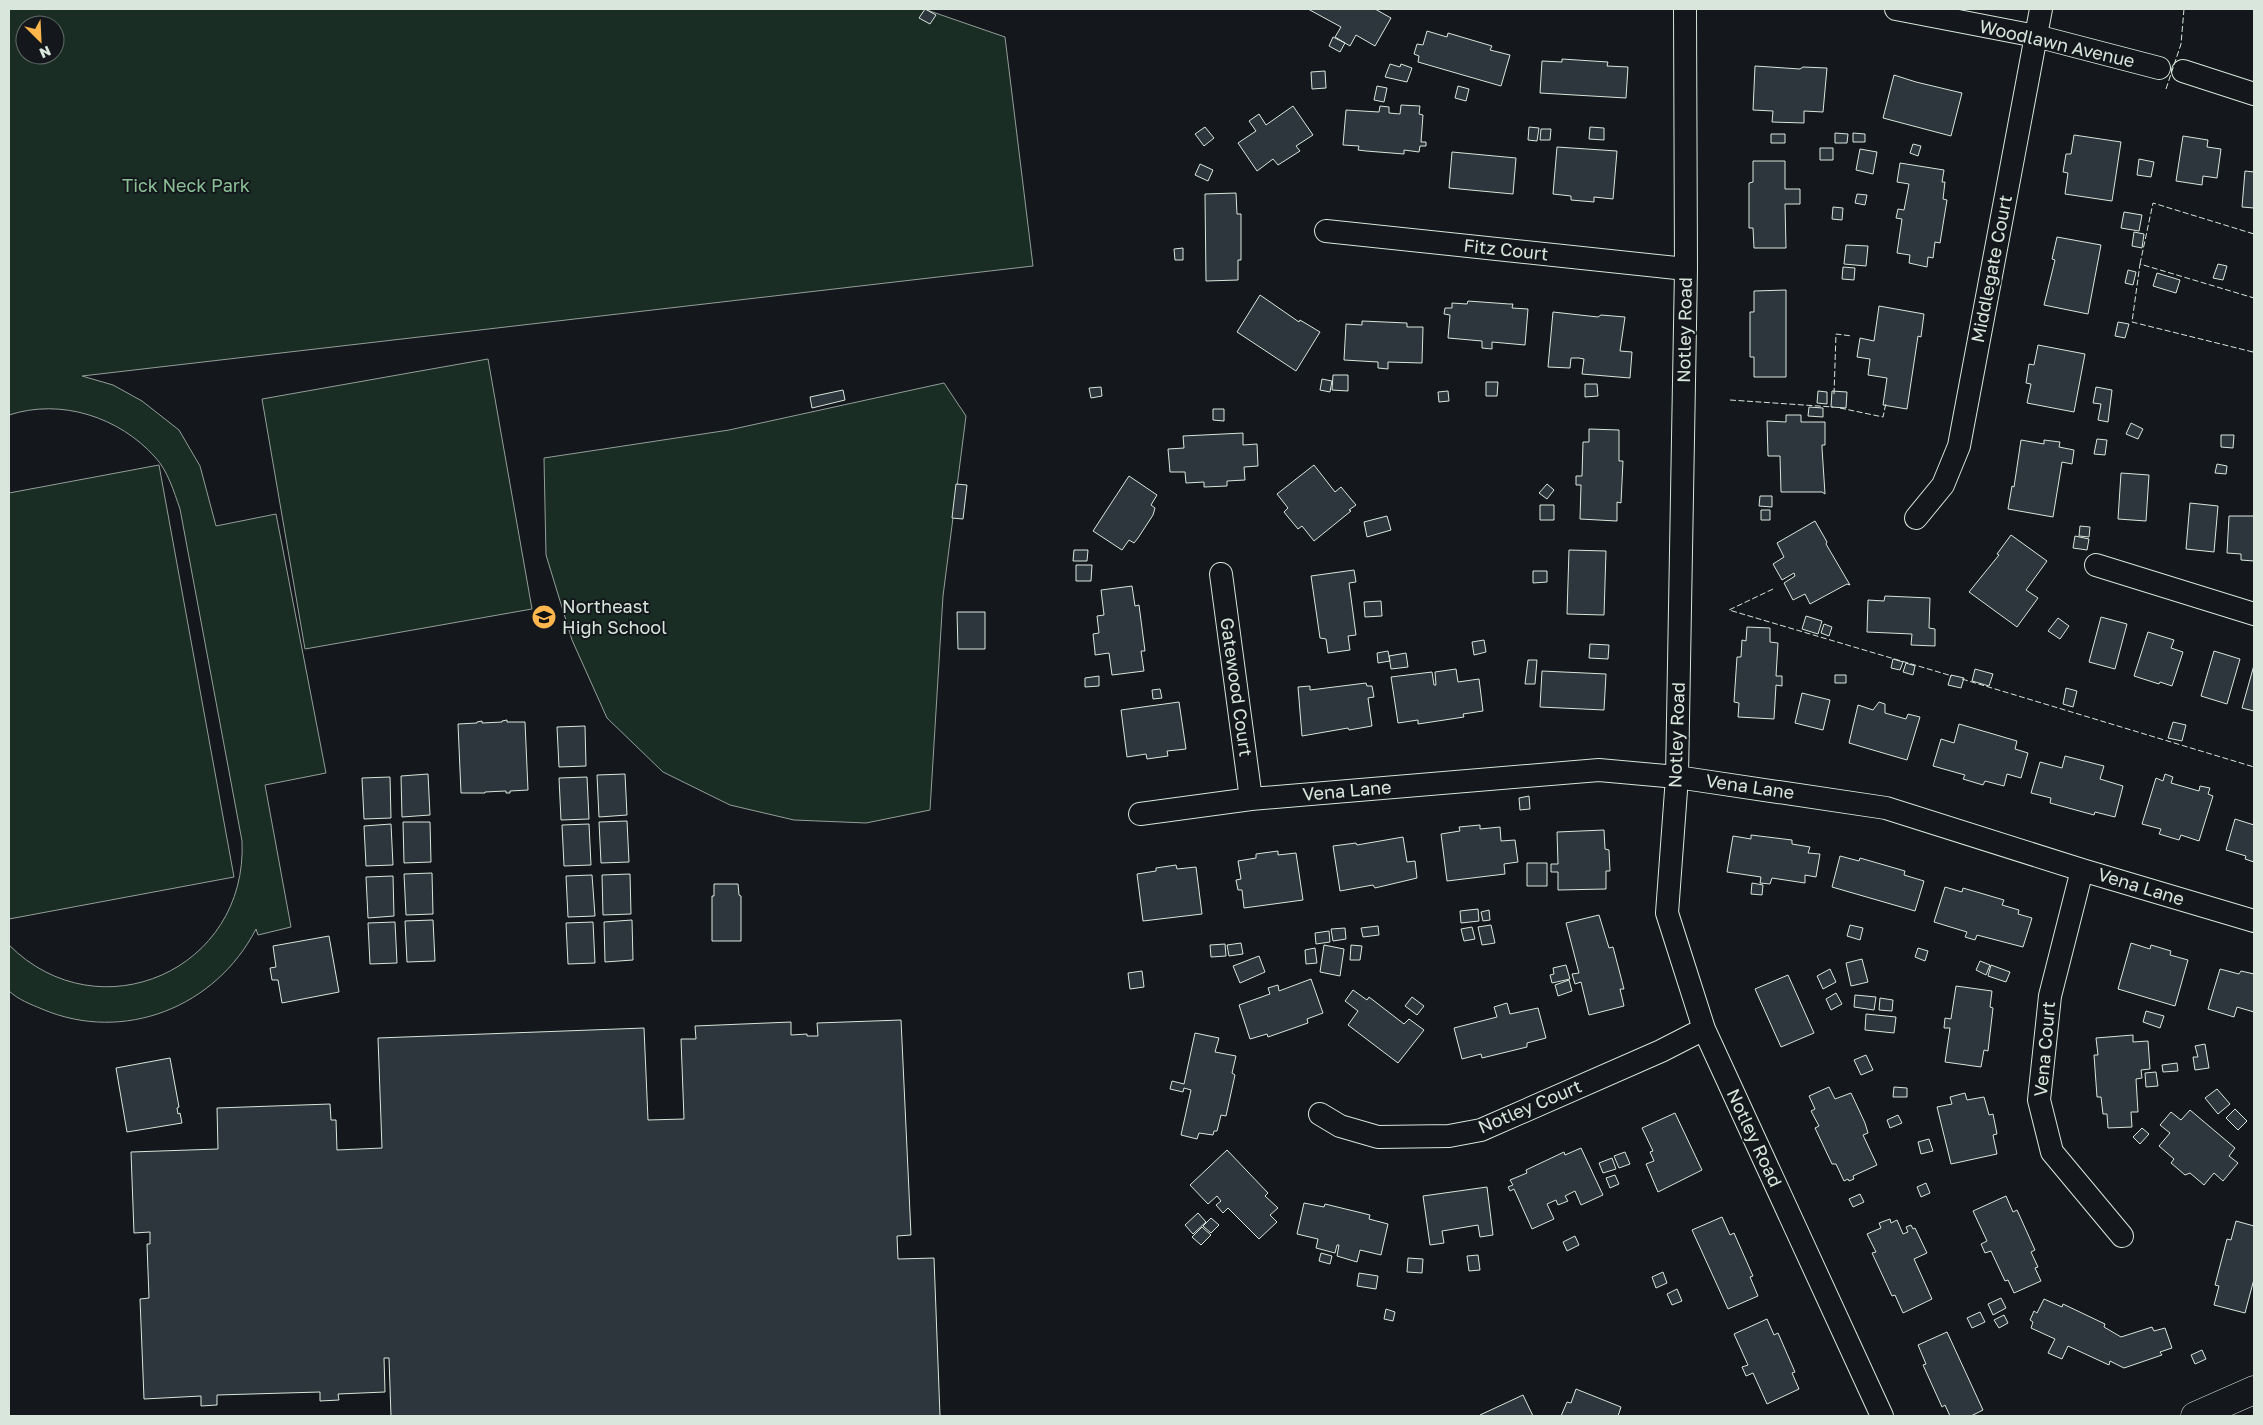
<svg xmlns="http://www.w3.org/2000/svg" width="2263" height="1425" viewBox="0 0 2263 1425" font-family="'Golos Text',sans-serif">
<rect width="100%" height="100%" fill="#14181c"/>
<!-- green -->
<path fill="#1a2d24" stroke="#939e99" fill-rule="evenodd" d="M9,9h915l81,28 28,229 -951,110 31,9 29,16 37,29 21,36 16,60 60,-12 50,259 -61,12 26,142 -33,8 -2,-6c-40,78 -132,115 -214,80 -12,-5 -23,-9 -33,-18v-46c90,90 239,25 233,-104l-62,-332c-6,-17 -12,-38 -25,-52 -36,-40 -94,-59 -146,-42zM25,25h30v30h-30z
M488,359l44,250 -227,40 -43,-250z
M944,383l22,33 -23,180 -13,214 -64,13 -72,-3 -64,-15 -67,-33 -56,-54 -35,-78 -26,-85 -2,-97 185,-28z
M159,465l75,412 -225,42v-426z"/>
<!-- building -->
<path fill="#2c363c" stroke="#d8e6dc" d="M925,9l11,6 -6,9 -11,-6z
M1308,9h67l16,9 -16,28 -19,-11 -6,11 -15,-9 6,-10z
M1427,31l20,6 1,-4 44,13 -2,4 20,5 -9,31 -83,-24 1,-6 -5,-2 3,-10 6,1z
M1333,37l12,6 -5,9 -11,-6z
M1562,59l46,3 -1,4 21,1 -2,31 -86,-5 2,-32 20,1z
M1390,64l10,3 1,-3 11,4 -5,14 -22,-5z
M1755,66l45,3 3,-2 24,1 -4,44 -19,-1v12l-32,-1 1,-11 -20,-1z
M1325,71l1,17 -14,1 -1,-17z
M1894,75l22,7 46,11 -11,43 -68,-18z
M1377,86l10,2 -3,14 -10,-2z
M1458,86l11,3 -3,12 -11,-3z
M1401,105l19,1 -1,8 4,1 -2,27h5v4h-6l-1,6 -15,-2v4l-38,-3 -8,-1 1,-4 -16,-1 3,-35 33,2 1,-6 9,1v6l11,1z
M1293,106l20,29 -17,11 4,5 -22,14 -5,-6 -16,12 -19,-28 18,-12 -7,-10 10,-7 7,11z
M1205,127l9,11 -10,8 -9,-12z
M1529,127l10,1 -2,13 -9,-1z
M1590,127l14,1v12l-15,-1z
M1541,129h10l-1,11h-10z
M1835,133l13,1 -1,9h-12z
M1853,133l12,1v8h-12z
M1771,134h14v9h-14z
M2074,135l47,7 -9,59 -47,-7 3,-21 -5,-1 3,-18h5z
M2183,136l25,4 -1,7 14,2 -4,29 -14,-2 -1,9 -26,-4z
M1913,144l8,2 -3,10 -8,-3z
M1557,147l60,4 -4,48 -19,-2v5l-23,-2v-4l-18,-2z
M1820,148h13v12h-13z
M1860,149l17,3 -4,22 -17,-4z
M1452,152l64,6 -3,36 -64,-6z
M2139,159l15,3 -3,15 -14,-2z
M1753,161h32v28h15v15h-15l1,44h-32l-1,-20h-4v-45l4,-1z
M1900,163l44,7 -2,12h3l-2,17 4,1 -7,43 -5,-1 -2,16 -5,-1 -1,10 -18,-4 1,-8 -13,-2 5,-34 -6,-1 2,-9 6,1 5,-26 -12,-2z
M1200,164l13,6 -5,11 -13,-6z
M2245,171l9,1v36l-12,-1z
M1236,193l1,21h4v46h-3v20l-32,1 -1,-87z
M1857,194l10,1 -2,10 -10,-2z
M1833,207l10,1 -1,12 -10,-1z
M2124,212l18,3 -3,16 -18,-3z
M2134,232l10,2 -2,14 -10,-2z
M2057,237l44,8 -13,69 -44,-9 11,-45 -3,-1z
M1846,245l22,1 -2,20 -22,-2z
M1183,248v12h-8l-1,-11z
M2218,264l9,2 -4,14 -10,-2z
M1843,267l12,1 -1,12 -12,-1z
M2128,270l8,2 -3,13 -8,-2z
M2157,273l23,7 -4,13 -23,-7z
M1786,290v87h-32v-20h-4v-45h4v-21z
M1260,295l39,27 1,-2 20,12 -24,39 -59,-39z
M1468,301l41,3h4l-1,4 16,1 -3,36 -33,-3v7l-10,-1v-7l-34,-3 2,-23 -6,-1 1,-6h7v-5l15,1z
M1879,306l45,8 -3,23 -3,-1 -11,73 -24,-4 4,-27 -19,-3 2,-16 -13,-2 3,-19 14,3z
M1553,312l45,5 3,-2 24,2 -5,34 12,1 -2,26 -48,-4 2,-15 -5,-1h-8l-1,10 -22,-1z
M1362,321l45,2v4h16l-1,36 -34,-1v7l-10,-1v-6l-34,-2 2,-36 16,1z
M2118,322l11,2 -4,14 -10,-2z
M2038,345l47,9 -11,58 -47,-9 4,-19 -5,-1 3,-19 5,1z
M1333,375h15v16l-16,-1z
M1322,379l10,2 -2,11 -10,-2z
M1486,382h12l-1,14h-11z
M1585,384h12l1,12 -13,1z
M1101,387l1,9 -11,2 -2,-10z
M2096,387l16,3 -4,32 -10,-2 3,-16 -8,-1z
M843,390l2,10 -33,8 -2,-11z
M1448,391l1,10 -10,1 -1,-10z
M1818,391l9,1v12l-10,-1z
M1832,391l15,1 -1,16 -15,-1z
M1809,407l14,1v9l-15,-1z
M1213,409h11v12l-11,-1z
M1786,415h15v7h24v23h-3v3l3,46 -3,-2h-41l-1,-36h-12l-1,-35 19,1z
M2131,423l12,6 -5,10 -12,-5z
M1589,429l30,1v31h4l-2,42 -4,-1v19l-37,-2 1,-34h-5v-9h6l1,-34h6z
M1243,433v12l14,-1 1,22 -14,1 1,13 -18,1v5l-23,1v-5l-18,1 -1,-11h-15l-2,-23 16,-1 -1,-12z
M2221,435h13l-1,13 -12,-1z
M2097,439l10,1 -2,15 -11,-1z
M2021,440l23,4v-4l16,2 -1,5 15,3 -2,14 -10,-2 -9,55 -45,-8 4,-23 2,1z
M2217,464l10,2 -1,8 -11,-1z
M1314,465l21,27 6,-5 15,18 -7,5 2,1 -37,30 -12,-15 -4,3 -10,-12 -4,-5 4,-4 -11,-14z
M2121,473l28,2 -3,46 -28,-2z
M1129,476l28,19 -6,10 4,3 -2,7 -15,23 -4,5 -5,-3 -7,10 -29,-19z
M956,484l11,1 -4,34 -11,-1z
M1547,484l7,6 -7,9 -8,-6z
M1760,496h12v11l-13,-1z
M2190,503l28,3 -4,46 -28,-3z
M1540,505h14v15h-14z
M1761,510h9v10h-9z
M1387,516l4,14 -24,7 -3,-15z
M2229,516h25v45l-13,-1v-6l-14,-1z
M1815,521l12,21 -1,2 24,41 -3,-1 -37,20 -5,-10 -12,6 -9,-17 11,-7 -1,-3 -12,7 -9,-16 11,-7 -7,-14z
M2080,526l10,1 -1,10 -10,-1z
M2011,535l36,26 -21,29 12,8 -21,29 -48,-35 30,-37 -2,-1z
M2075,536l14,3 -2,11 -14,-2z
M1074,550h14l-1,11h-14z
M1569,550l37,1 -2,64 -37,-1z
M1076,565h16l-1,16h-15z
M1354,570l2,12 -7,1 7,52 -8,1 2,14 -22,3 -2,-14 -6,-1 -9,-62z
M1533,571h14v11l-14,1z
M1132,586l3,20 4,-1 6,46h-4l3,20 -32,4 -3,-22 -14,2v-3l-2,-18 6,-1 -2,-17 7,-1 -3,-25z
M1885,596l45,2 -1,30 6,1v17l-24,-1 1,-11 -45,-2 1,-32 16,1z
M1381,601l1,15 -17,1 -1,-15z
M957,612h28v37h-27z
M1806,616l16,5 -4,13 -16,-5z
M2101,617l26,7 -12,45 -26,-7z
M2058,618l11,8 -9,13 -12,-8z
M1824,624l8,3 -3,9 -8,-3z
M1747,627l23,1v14l8,1 -2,33h6v10l-6,-1 -2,34 -36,-2 1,-14 -5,-1 3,-45h4l1,-17 4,1z
M2148,632l26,8 -3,8 12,4 -11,34 -12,-4 -1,2 -25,-8z
M1484,640l2,12 -12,3 -2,-13z
M1590,644l19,1 -1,14 -19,-1z
M1388,651l2,10 -12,2 -1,-10z
M2214,651l26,8 -13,45 -26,-8z
M1406,653l2,14 -17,2 -2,-13z
M1893,659l10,3 -3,8 -9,-2z
M1528,660h9l-2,24h-10z
M1906,663l9,3 -2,9 -10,-3z
M2254,665v46l-12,-3z
M1456,669l2,13 21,-3 4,32 -20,3 1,3 -46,7v-4l-20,3 -7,-46 41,-5 2,13h2l-1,-13z
M1975,669l18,5 -4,12 -17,-5z
M1542,671l64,3 -2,36 -64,-3z
M1835,675h11v8h-11z
M1951,675l13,3 -3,10 -13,-3z
M1099,676v10l-14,1v-9z
M1366,683l1,3h5l2,11 -6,1 4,28 -23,4 -1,-2 -46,8 -4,-49 12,-1v4z
M2066,688l11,3 -4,16 -10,-3z
M1160,689l2,9 -9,1 -1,-9z
M1802,693l28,7 -7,30 -28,-7z
M1179,702l7,47 -19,2 1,5 -21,3 -1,-5 -19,3 -6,-47z
M1879,702l6,2v9l21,6 2,-5 12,3 -13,43 -58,-17 9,-38 15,5z
M507,720v2h18l3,68 -18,1v2h-4v-2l-21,1v1h-24l-3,-69 19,-1v-1l5,-1v2l20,-1v-1z
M2173,722l13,3 -4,16 -14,-3z
M1959,724l58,17 -2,8 13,4 -7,25 -14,-4 -3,12 -19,-5 -2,4 -20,-6 2,-4 -32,-9 8,-27 13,4z
M585,726l1,40 -27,1 -2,-40z
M2065,756l39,10 -4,13 23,7 -8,31 -20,-5 -1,3 -44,-12 1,-5 -20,-5 9,-31 22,6z
M428,774l2,41 -28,2 -1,-41z
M625,774l2,41 -28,2 -2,-42z
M2165,774l8,3 -2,6 28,8 1,-5 10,2 -2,6 5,2 -14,45 -18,-6 -2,5 -20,-6 2,-5 -19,-5 14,-46 7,3z
M390,777l1,41 -27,1 -2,-41z
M587,777l2,42 -28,1 -2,-42z
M1529,796l1,13 -10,1 -1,-12z
M2235,819l19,6v37l-9,-3 1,-3 -20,-6z
M627,821l2,41 -28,1 -2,-41z
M403,822h27l1,40 -27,1z
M391,824l2,41 -27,1 -2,-40z
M589,824l2,41 -27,1 -2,-41z
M1480,825v4l20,-2 1,14 14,-1 3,22 -14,2 1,10 -58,7 -6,-47 19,-3 -1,-4z
M1604,830l1,19 4,1 1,21h-4v18l-48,1v-18h-7v-8h7l-1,-32z
M1751,835l41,5v4l18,3 -2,6 12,1 -4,23 -11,-2v8l-33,-5 -2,6 -10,-1 1,-6 -34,-5 6,-36 18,3z
M1403,837l4,25 8,-1 2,17 -42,10 -2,-3 -33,6 -7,-45 23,-3 1,2z
M1278,851v4l18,-2 7,47 -59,8 -2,-18h-4l-2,-10 5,-1 -3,-18 18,-3v-4z
M1840,856l19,5 1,-3 45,13 -1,4 20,6 -9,30 -83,-24z
M1527,863h20v23h-20z
M1176,865l1,4 19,-2 6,47 -59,7 -6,-47 19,-3v-3z
M432,873l1,41 -27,1 -2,-41z
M630,874l1,40 -28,1 -1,-40z
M592,875l3,41 -27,1 -2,-41z
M393,876l1,40 -26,2 -2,-41z
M1752,883l11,2 -1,10 -11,-1z
M714,884h24l1,11 2,1v45h-29v-45h2z
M1945,887l17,5 1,-4 41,12 -2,5 17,5 -1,4 14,4 -9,29 -46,-12 -2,5 -10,-3 2,-5 -33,-10z
M1478,909l1,12 -18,2 -1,-12z
M1489,910l1,10 -7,1 -2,-9z
M1599,915l10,33 4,-1 11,42h-4l4,17 -35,9 -8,-33 -6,2 -3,-10 7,-1 -13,-50z
M433,920l2,41 -28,1 -2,-41z
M632,920l1,40 -28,2 -1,-40z
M395,922l2,41 -27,1 -2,-41z
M593,922l2,41 -27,1 -2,-41z
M1491,925l4,18 -13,2 -4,-18z
M1850,925l13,3 -3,12 -13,-4z
M1378,926l1,9 -16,2 -2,-9z
M1472,927l3,12 -11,2 -3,-12z
M1345,928l1,11 -13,2 -2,-12z
M1329,931l1,11 -14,2 -1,-11z
M329,936l10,56 -57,11 -4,-23h-6l-2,-12 6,-1 -3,-21z
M1241,943l2,11 -14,2 -2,-11z
M2131,943l19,6 1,-4 20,6 -1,4 18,5 -13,46 -57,-17z
M1225,944l1,12 -15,1 -1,-12z
M1324,945l20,4 -4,27 -20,-4z
M1351,945l11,1 -2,14h-10z
M1315,948l2,15 -11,1 -1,-14z
M1918,948l10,3 -3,10 -10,-4z
M1259,956l6,16 -25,11 -7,-17z
M1862,959l6,23 -17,4 -5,-23z
M1980,961l10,4 -4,10 -10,-5z
M1566,965l4,14 -18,4 -2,-8 4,-1 -1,-6z
M1991,965l19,7 -4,10 -18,-6z
M1830,969l6,13 -13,7 -6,-13z
M2220,969l19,5 2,-3 13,3v38l-17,-5 -3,10 -26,-8z
M1142,971l2,16 -14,2 -2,-16z
M1788,975l26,58 -33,14 -26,-58z
M1311,979l12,34 -16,6 1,4 -40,14 -1,-3 -17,5 -11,-34 31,-11 -2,-6 10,-3 1,6z
M1569,980l3,11 -14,5 -3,-11z
M1956,986l36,5 -2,16 3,1 -5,43 -4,-1 -3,17 -36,-5 5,-34h-6l1,-10 6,1z
M1353,990l14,10 2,-3 35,27 5,-5 15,11 -26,33 -50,-38 10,-14 -13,-10z
M1836,993l6,11 -11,6 -5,-11z
M1855,995l21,2 -2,13 -20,-3z
M1412,997l12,9 -7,9 -12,-9z
M1880,998l13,2 -1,11 -13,-1z
M1507,1003l3,11 28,-6 8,30 -19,5v4l-45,11 -1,-4 -19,5 -8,-31 43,-11 -3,-10z
M2146,1011l18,5 -4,12 -17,-6z
M1866,1014l30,3 -2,16 -29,-3z
M901,1020l10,215 -14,1 1,23 36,-1 6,158h-549l-2,-58h-5l1,34 -47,2 1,6 -19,1v-9l-103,3v10l-16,1v-10l-57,3 -4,-100 9,-1 -2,-54h3v-12l-16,1 -3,-81 87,-3 -1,-41 113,-4 1,16h5l1,30 45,-2 -4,-110 266,-10 4,92 36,-1 -3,-80h15l-1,-13 96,-4v13l16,-1v2h11l-1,-13z
M1195,1033l24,5 -4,14 21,4 -4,17 3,2 -9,41 -5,-1 -4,16h-3l-1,4 -14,-2 -2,6 -16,-4 10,-45 -7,-2 -1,4 -13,-3 2,-8 12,3z
M2133,1035v7l15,-1 2,28 -9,1 1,8 -6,1 2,33h-7l1,15 -24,1 -1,-14h-4l-2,-17h-4l-3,-42h4l-2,-17z
M2205,1044l4,24 -14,2 -2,-13h5l-3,-11z
M1866,1055l7,15 -12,5 -7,-15z
M170,1058l9,49 -2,1 1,6 2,-1 2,10 -55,9 -11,-64z
M2177,1063l1,8 -15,1 -1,-7z
M2156,1072l2,14 -12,1 -1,-14z
M1829,1087l6,12 16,-6 14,30 3,10 -5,2 14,30 -24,11 1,3 -5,2 -1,-2 -4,2 -8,-17h-4l-17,-36 4,-2 -8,-15 4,-2 -6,-13z
M1894,1087l13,1v9h-14z
M2217,1089l13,15 -12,10 -13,-16z
M1965,1093l2,7 17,-3 5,18 4,-1 4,20 -4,1 4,19 -46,10 -14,-57 15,-3 -2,-7z
M2235,1109l12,12 -9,9 -12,-12z
M2190,1110l45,38 -6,8 9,7 -15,18 -9,-8 -10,12 -14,-12 -5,2 -14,-12 3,-4 -15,-13 11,-13 -10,-8 11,-13 10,8z
M1675,1113l27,57 -44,22 -12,-28 8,-3 -4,-9 3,-1 -11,-23z
M1898,1115l4,8 -12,5 -3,-8z
M2142,1128l7,6 -9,10 -7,-7z
M1929,1139l4,12 -12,3 -3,-12z
M1581,1148l22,47 -22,10 -6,-14 -10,5 3,5 -10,4 -2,-5 -9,4 7,15 -22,10 -18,-40 -4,2 -2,-4 5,-2 -3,-5 17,-7 -1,-3 38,-18 1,3z
M1227,1150l41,43 -3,3 13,12 -8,7 7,7 -18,17 -31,-31 -5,5 -7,-8 5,-4 -4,-5 -9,8 -18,-19z
M1625,1152l5,12 -11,4 -5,-12z
M1612,1158l4,11 -13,4 -4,-10z
M1615,1175l4,9 -9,4 -4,-10z
M1926,1183l4,10 -9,4 -4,-10z
M1487,1187l6,48 -13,2 -2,-12 -36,6 2,12 -14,2 -7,-49z
M1860,1194l4,8 -11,5 -4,-8z
M2006,1196l7,16 4,-2 18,40 -4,2 7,15 -3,1 6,13 -27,12 -6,-13 -3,1 -14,-30 -6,2 -4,-9 6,-3 -14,-30z
M1304,1203l20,4 1,-3 37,9 8,2 -1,4 19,5 -7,31 -21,-5 -3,12 -20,-6 2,-11h-2l-2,8 -19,-5 2,-9 -21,-5z
M1198,1213l8,9 -13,12 -8,-9z
M1722,1217l8,18 4,-2 19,43 -3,1 8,19 -30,13 -36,-79z
M1211,1218l8,7 -8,8 -8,-7z
M1890,1219l1,4 6,-3 6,14 5,-2 -2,-5 5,-2 2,4 2,-1 12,25 -13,6 18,40 -29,14 -8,-18 -3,1 -20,-43 4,-1 -9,-18 14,-6 -2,-5z
M2236,1221l18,5v53l-9,34 -31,-8 5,-19 -4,-1 12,-46 4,1z
M1202,1227l9,8 -10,10 -9,-8z
M1575,1236l4,9 -12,6 -4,-9z
M1321,1253l11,3 -2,8 -11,-3z
M1478,1255l2,15 -11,1 -2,-15z
M1408,1258l15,1 -1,14 -15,-1z
M1663,1272l4,11 -11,5 -4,-11z
M1359,1273l19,3 -2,13 -19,-3z
M1677,1289l5,12 -10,4 -5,-11z
M2001,1298l5,10 -13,7 -5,-11z
M2044,1299l18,8 1,-3 42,20 -1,3 17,10 31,-10 2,4 11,-3 7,20 -12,4 2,3 -38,13 -14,-7 -1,4 -41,-19 -6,13 -14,-6 7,-14 -24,-11 2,-6 -3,-2 4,-9 3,2z
M1386,1309l9,3 -2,9 -9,-2z
M1980,1312l5,10 -13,6 -5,-10z
M2004,1315l4,8 -9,5 -5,-8z
M1767,1319l7,16 4,-2 17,39 -3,1 7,16 -32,15 -14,-31 -7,3 -4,-9 6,-2 -14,-31z
M1947,1332l36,78 -12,6h-21l-5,-11 -3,2 -19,-42 3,-1 -8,-19z
M2202,1350l4,9 -11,5 -4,-9z
M1576,1389l45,18 -3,9h-57l6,-14 4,1z
M1523,1395l10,21h-53v-1z"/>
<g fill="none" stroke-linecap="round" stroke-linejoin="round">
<defs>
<path id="street" d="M1685,9l1,260 -9,508 -10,136 37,116 178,387
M1896,9l140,27 123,32
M2183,71l71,23
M1326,231l360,38
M1916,518l27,-33 16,-39 82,-437
M2096,565l158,49
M1221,574l30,225
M1140,814l111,-15 348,-29 78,7 209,31 196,62 172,51
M2082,870l-32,126 -11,104 13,52 70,84
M1320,1114l20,12 38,11 71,-1 32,-6 180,-79 43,-22"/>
<path id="secondary" d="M2195,1416l59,-26"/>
</defs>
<!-- street casing -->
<use href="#street" stroke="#d8e6dc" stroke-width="24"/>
<!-- secondary casing -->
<use href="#secondary" stroke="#d8e6dc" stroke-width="29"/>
<!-- street -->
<use href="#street" stroke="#14181c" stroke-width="22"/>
<!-- secondary -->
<use href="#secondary" stroke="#14181c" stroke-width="28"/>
<!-- fence -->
<path stroke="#d8e6dc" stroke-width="1" stroke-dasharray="6 2.5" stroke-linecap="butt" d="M2166,89l15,-45 3,-35
M2140,264l13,-61 101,31
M2253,352l-121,-30 8,-58 114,34
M1834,394l2,-60 16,2
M1730,400l103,7
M1840,408l43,9 3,-14
M1773,589l-44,21 223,66
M1962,679l292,88"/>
</g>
<!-- icons -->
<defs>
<symbol id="school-disc" viewBox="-11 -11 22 22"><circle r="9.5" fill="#ffb74d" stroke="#14181c"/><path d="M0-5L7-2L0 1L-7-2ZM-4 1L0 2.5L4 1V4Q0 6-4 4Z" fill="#111"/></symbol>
</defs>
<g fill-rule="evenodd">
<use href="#school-disc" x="530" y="603" width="28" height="28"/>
</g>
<g text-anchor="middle" stroke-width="4" stroke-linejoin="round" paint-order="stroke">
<!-- street labels -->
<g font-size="18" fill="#d8e6dc" stroke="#14181c">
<text transform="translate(2057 44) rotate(13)" y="6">Woodlawn Avenue</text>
<text transform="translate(1506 250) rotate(6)" y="6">Fitz Court</text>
<text transform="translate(1992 269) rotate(-79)" y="6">Middlegate Court</text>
<text transform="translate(1685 330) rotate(-89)" y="6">Notley Road</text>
<text transform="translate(1236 687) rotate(82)" y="6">Gatewood Court</text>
<text transform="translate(1677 735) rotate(-88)" y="6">Notley Road</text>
<text transform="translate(1750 787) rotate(8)" y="6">Vena Lane</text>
<text transform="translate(1347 791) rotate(-5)" y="6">Vena Lane</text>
<text transform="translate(2141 887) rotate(17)" y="6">Vena Lane</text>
<text transform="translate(2045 1049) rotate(-85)" y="6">Vena Court</text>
<text transform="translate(1530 1107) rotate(-23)" y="6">Notley Court</text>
<text transform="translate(1754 1138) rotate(65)" y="6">Notley Road</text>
</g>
<!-- park labels -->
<g font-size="18" fill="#8ac095" stroke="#14181c">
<text x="186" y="192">Tick Neck Park</text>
</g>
<!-- poi labels -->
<g font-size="18" fill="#d8e6dc" stroke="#14181c" text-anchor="start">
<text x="562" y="613">Northeast<tspan x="562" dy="21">High School</tspan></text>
</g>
</g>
<!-- border -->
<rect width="2263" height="1425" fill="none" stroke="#d8e6dc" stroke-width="20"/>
<!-- north arrow -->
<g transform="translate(40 40) rotate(156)"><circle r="24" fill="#14181c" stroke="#626a69"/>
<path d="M0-4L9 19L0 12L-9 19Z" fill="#ffb74d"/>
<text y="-8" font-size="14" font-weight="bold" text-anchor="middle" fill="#d8e6dc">N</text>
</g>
</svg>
